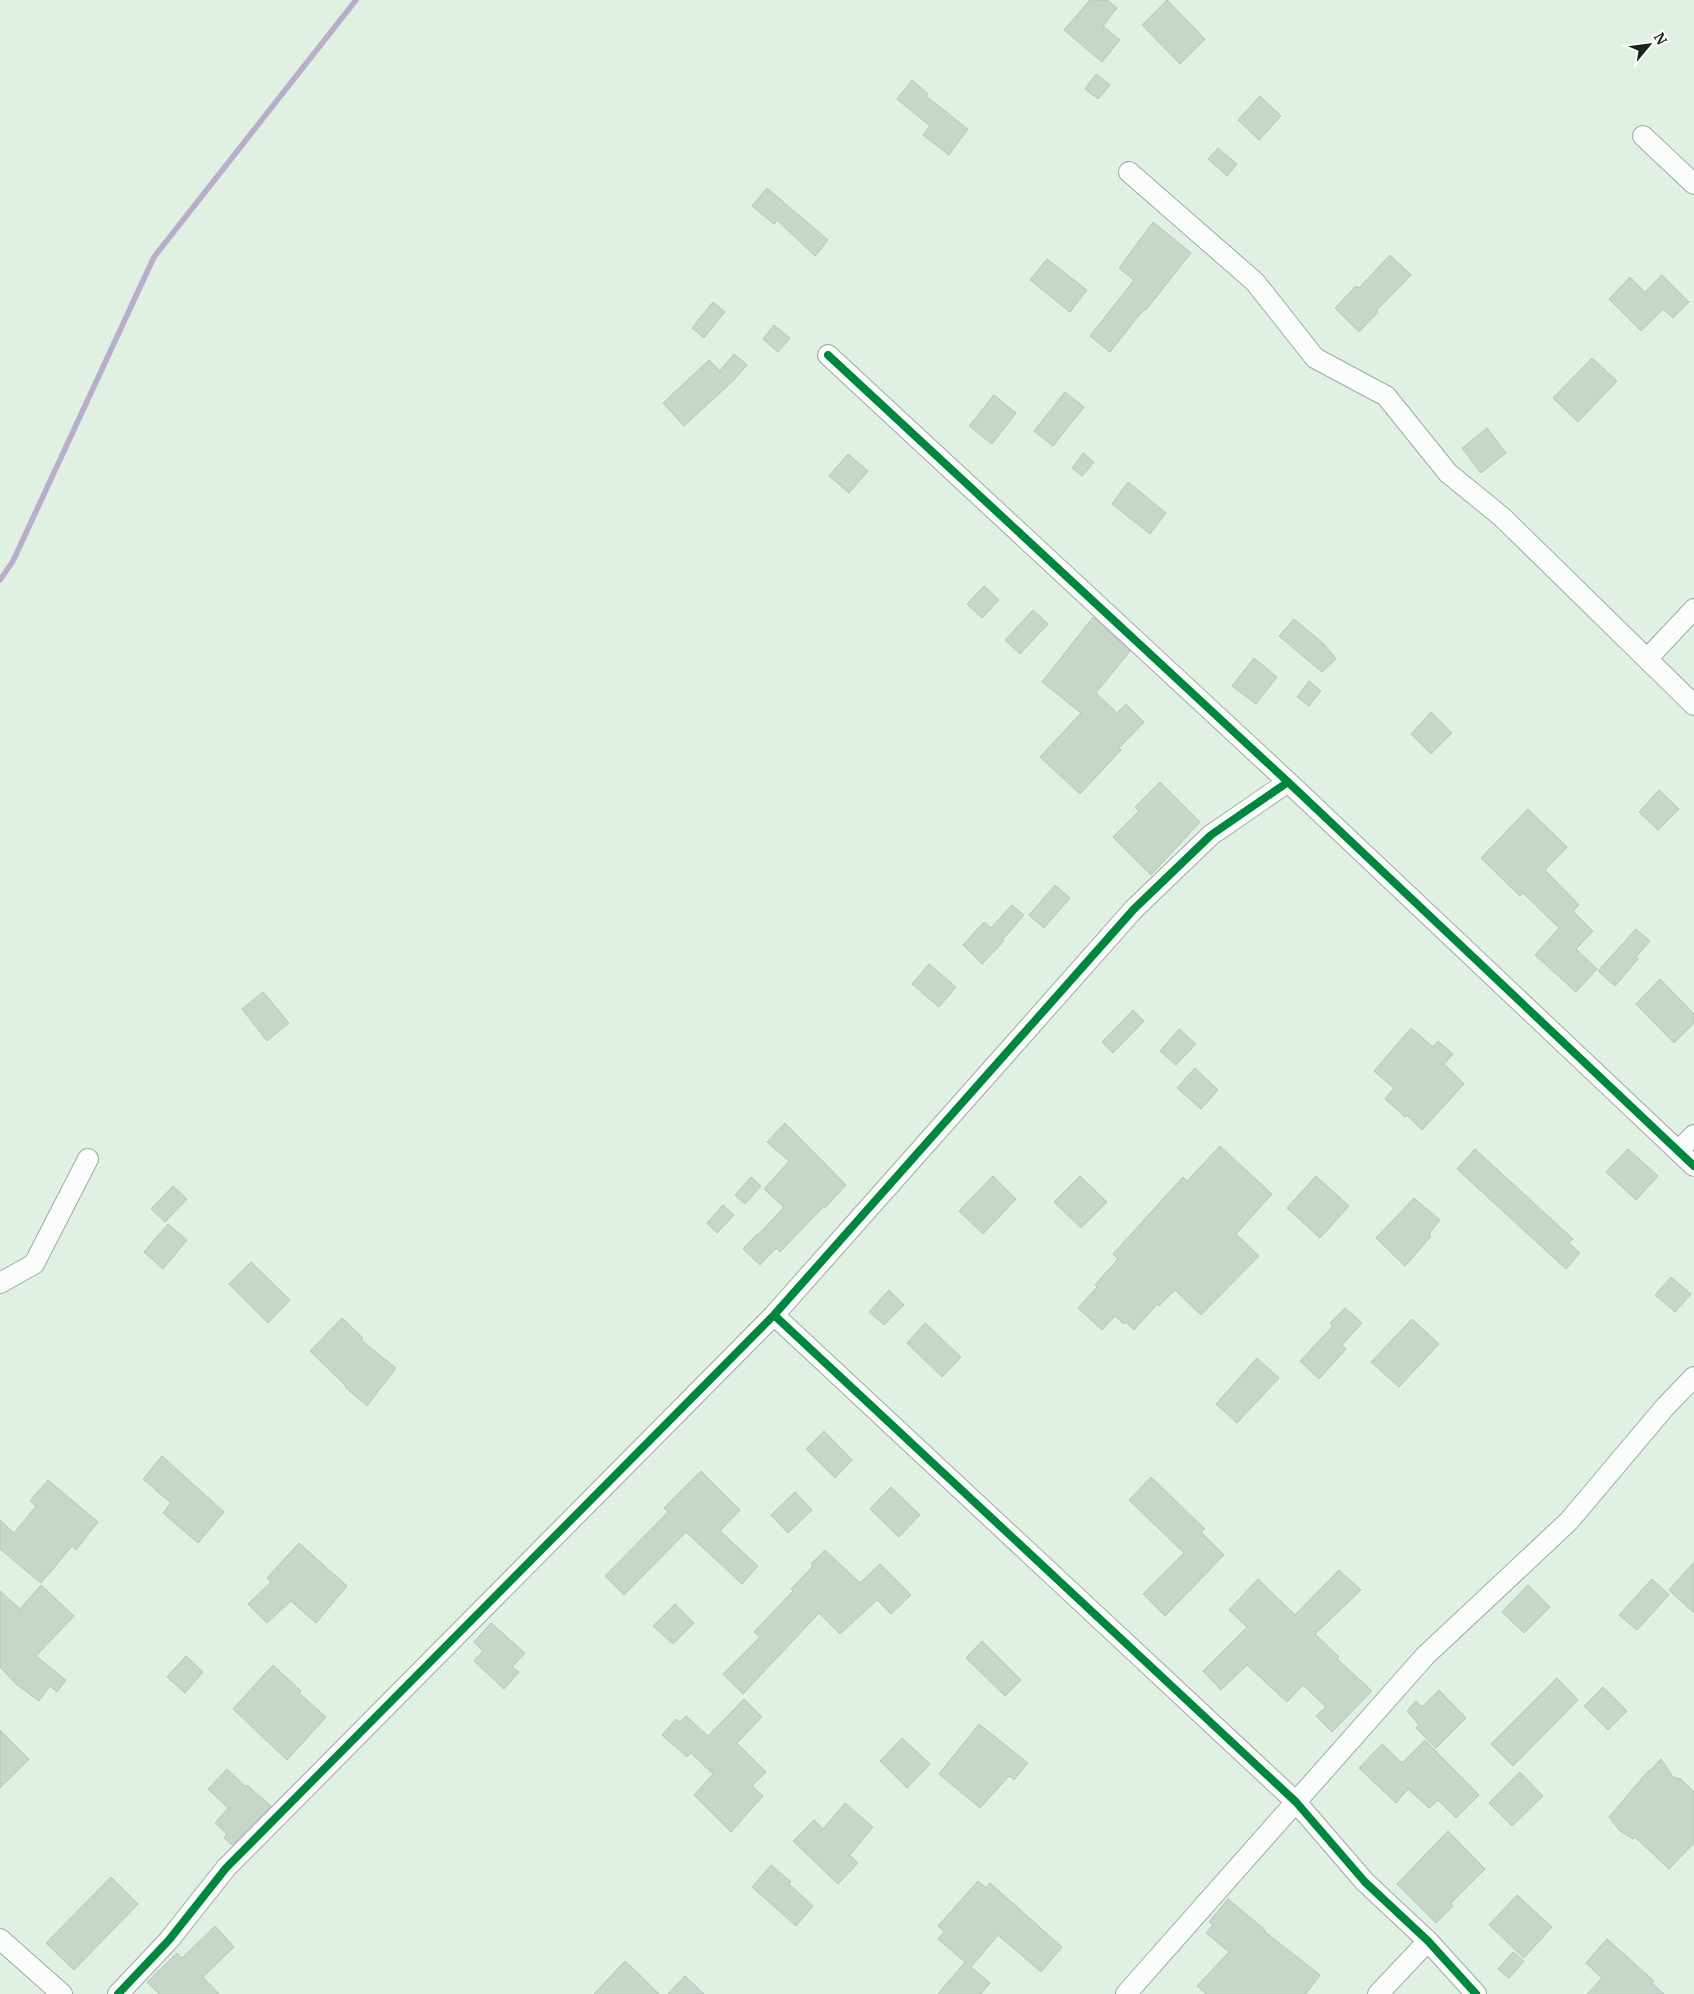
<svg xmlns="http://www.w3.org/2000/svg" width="1694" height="1994" viewBox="0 0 1694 1994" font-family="Merriweather,serif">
<rect width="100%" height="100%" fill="#e0f0e3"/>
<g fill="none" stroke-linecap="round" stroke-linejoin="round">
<!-- stream -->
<path stroke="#b8adca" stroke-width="5.5" d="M0,580l13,-19 141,-304 202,-257"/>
</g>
<!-- building -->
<path fill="#c6d7ca" stroke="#b7c4ba" d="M1090,0h17l10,8 -14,18 17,14 -18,22 -38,-32z
M1167,0l38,39 -25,25 -38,-39z
M1096,74l14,11 -12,14 -13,-10z
M912,80l16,14 -2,2 42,33 -19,26 -26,-20 7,-9 -33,-27z
M1260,96l21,20 -22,24 -21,-20z
M1218,148l19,16 -10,12 -19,-17z
M767,188l61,52 -13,16 -38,-36 -3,4 -22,-18z
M1153,222l38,31 -45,57 -2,-1 -34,43 -20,-16 44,-56 -15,-12z
M1390,255l21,20 -35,36 2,1 -19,20 -24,-24 21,-22 3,2z
M1047,259l40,31 -17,22 -40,-32z
M1662,275l27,27 -16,16 -10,-9 -22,22 -32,-32 21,-22 15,15z
M713,302l12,10 -21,26 -12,-10z
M774,325l16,13 -12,14 -15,-13z
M734,354l13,11 -13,15 -50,46 -21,-23 46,-43 11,11z
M1592,358l25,23 -39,41 -25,-24z
M1065,392l19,15 -31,39 -19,-15z
M994,395l22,18 -24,31 -23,-18z
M1487,428l19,25 -25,20 -19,-25z
M1083,453l11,9 -12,14 -10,-8z
M848,454l20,17 -19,22 -20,-17z
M1128,482l38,31 -16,21 -38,-30z
M984,586l15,14 -17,18 -15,-14z
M1033,610l15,14 -28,30 -15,-14z
M1093,617l37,34 -34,42 21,20 9,-9 18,18 -25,26 2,2 -41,44 -40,-37 41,-44 -39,-31z
M1294,619l30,25 12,15 -14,13 -43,-36z
M1254,658l23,19 -21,27 -24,-18z
M1309,681l12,10 -12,15 -12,-9z
M1431,712l21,21 -21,21 -20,-20z
M1160,782l40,40 -49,53 -38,-38 26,-26 -4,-4z
M1659,790l20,19 -21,21 -19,-18z
M1528,809l39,38 -22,23 34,35 -6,6 20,20 -17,18 21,20 -21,23 -41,-37 24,-27 -36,-35 -3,3 -39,-38z
M1055,885l15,13 -26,30 -15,-13z
M1012,905l12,10 -21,24 1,2 -22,23 -19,-19 21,-23 7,6z
M1636,929l14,12 -14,16 2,2 -23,27 -17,-15z
M929,964l27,23 -17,20 -27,-23z
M1660,979l34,35v9l-20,20 -38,-39z
M263,992l26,31 -22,18 -25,-32z
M1133,1010l11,11 -31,32 -11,-11z
M1411,1028l22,19 5,-6 15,13 -9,10 20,20 -42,46 -15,-15 -2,2 -20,-18 9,-11 -20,-17z
M1179,1029l17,15 -20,21 -16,-14z
M1195,1068l23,22 -17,19 -24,-21z
M785,1123l61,62 -21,23 -2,-1 -43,45 -4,-4 -16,17 -17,-16 14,-15 1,1 26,-28 -20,-18 25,-28 -22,-19z
M1220,1146l52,48 -36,40 23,22 -58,59 -26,-25 -16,16 -2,-2 -23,26 -8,-8 -2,2 -9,-8 -13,14 -24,-22 19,-21 -2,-2 23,-26 -5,-5 70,-77 4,4z
M1475,1149l98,90 -4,4 11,10 -14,16 -109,-100z
M1628,1149l30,27 -22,24 -30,-28z
M993,1176l23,23 -33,35 -24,-23z
M1080,1176l27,26 -26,26 -27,-26z
M1316,1176l33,30 -29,32 -33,-30z
M751,1177l10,9 -16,18 -10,-9z
M173,1186l14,13 -22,23 -14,-13z
M1414,1198l26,22 -11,14 2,2 -26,30 -29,-28z
M723,1205l11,10 -17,18 -10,-10z
M168,1224l19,16 -24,29 -19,-17z
M251,1262l39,38 -22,23 -39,-39z
M1671,1277l20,17 -16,18 -20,-17z
M889,1290l15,15 -20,20 -15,-13z
M1345,1308l17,15 -20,22 4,4 -27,30 -19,-18 33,-35 -3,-3z
M342,1318l21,20 -2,2 35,28 -29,38 -22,-19 1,-1 -36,-35z
M1412,1319l27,25 -40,43 -28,-25z
M925,1323l36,34 -19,20 -35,-34z
M1257,1358l22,20 -42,45 -21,-19z
M824,1431l28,29 -17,18 -29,-29z
M162,1456l62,56 -26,31 -35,-30 8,-10 -28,-24z
M701,1471l39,39 -20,21 38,35 -16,18 -56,-52 -62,63 -19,-19 63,-64 -4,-4z
M1151,1477l54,52 -4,3 23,23 -59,61 -22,-22 41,-41 -55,-53z
M48,1480l50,42 -22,28 -4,-4 -31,37 -41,-34v-29l14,13 22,-27 -6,-5z
M891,1487l29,28 -21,22 -29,-28z
M795,1492l17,18 -24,23 -17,-18z
M299,1543l48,43 -31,37 -25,-22 -24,22 -19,-19 23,-22 -4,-4z
M825,1550l35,33 20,-19 31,31 -20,19 -14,-14 -37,34 -21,-21 -76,81 -20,-20 37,-37 -6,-5 39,-41 -2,-2 22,-23 -2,-2z
M1694,1562v51l-25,-23z
M1339,1570l22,20 -46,44 24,23 -2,2 35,32 -40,41 -16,-16 10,-9 -23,-22 -16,17 -40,-37 -26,25 -18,-19 44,-44 -18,-17 29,-31 37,36z
M1652,1579l17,16 -32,35 -18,-15z
M41,1585l33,31 -38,40 30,24 -9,12 -7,-6 -11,15 -23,-17 -16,-17v-76l20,18z
M1528,1585l22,22 -26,26 -22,-21z
M675,1604l19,19 -21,21 -20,-18z
M491,1623l34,30 -13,14 7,5 -15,17 -30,-28 9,-10 -9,-9z
M982,1641l39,39 -16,16 -39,-38z
M186,1656l17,16 -18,21 -18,-16z
M273,1665l28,26 -2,2 27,24 -39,43 -54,-51z
M1557,1678l21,22 -65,66 -22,-22z
M1603,1687l24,24 -19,19 -24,-24z
M1439,1690l27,28 -30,30 -20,-20 3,-3 -12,-14 9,-10 6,6z
M744,1699l18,18 -25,26 29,29 -14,14 11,10 -32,36 -37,-37 19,-21 -22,-21 -4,4 -25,-22 14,-16 4,3 6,-6 22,20z
M979,1724l49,39 -14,17 -5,-4 -29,32 -41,-34z
M0,1730l29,29 -29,29z
M902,1738l28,26 -23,24 -27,-27z
M1425,1740l54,55 -23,23 -18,-18 -9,8 -21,-19 -12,14 -37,-35 23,-24 20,19z
M1661,1759l12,18 8,2 13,13v51l-25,26 -34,-32 -2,2 -13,-8 -11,-14 40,-47 1,1z
M227,1769l19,18 1,-2 24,21 -39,39 -8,-7 3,-4 -12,-11 13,-15 -20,-19z
M1520,1772l23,24 -31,30 -23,-23z
M845,1803l28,24 -23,28 8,8 -20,21 -45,-43 21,-21 9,9z
M1448,1831l37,38 -34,34 2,3 -17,17 -39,-39z
M771,1865l20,17 -2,2 24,22 -17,20 -44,-39z
M111,1877l27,27 -64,66 -28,-27z
M978,1881l8,7 4,-5 72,64 -21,25 -43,-37 -27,32 19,16 -9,11h-43l27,-32 -27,-23 6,-8 -6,-5z
M1517,1895l35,32 -28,31 -35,-33z
M1228,1899l37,31 -1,1 56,44 -14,19h-100l-9,-8 32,-34 -23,-19 7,-8 -4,-3z
M215,1926l19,21 -31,30 16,17h-60l-12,-12 30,-29 5,5z
M1607,1939l47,42 -2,2 12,11h-77l15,-16 -16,-15z
M1513,1952l11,9 -15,17 -11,-9z
M625,1961l17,16 17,17h-65z
M685,1976l19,18h-36z"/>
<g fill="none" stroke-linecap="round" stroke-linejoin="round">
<defs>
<path id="street" d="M1643,136l51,48
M1129,172l126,110 60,76 71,38 62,77 54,44 192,188
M828,355l460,427 406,384
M1647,659l47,-50
M1678,1151l16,-16
M0,1283l34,-19 54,-105
M774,1315l522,487 69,80 63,59 48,53
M0,1939l62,55
M118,1994l51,-54 57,-72 548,-553 360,-406 77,-74 77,-53
M1126,1994l299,-338 144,-135 96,-114 29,-30
M1378,1994l50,-53"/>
</defs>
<!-- street casing -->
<use href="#street" stroke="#9faba1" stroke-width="22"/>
<!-- street -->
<use href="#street" stroke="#fafdfb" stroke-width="20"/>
<defs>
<path id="cycleway" d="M828,355l460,427 406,384
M774,1315l522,487 69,80 63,59 48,53
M118,1994l51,-54 57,-72 548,-553 360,-406 77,-74 77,-53"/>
</defs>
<!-- cycleway casing -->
<use href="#cycleway" stroke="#fff" stroke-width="11"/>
<!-- cycleway -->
<use href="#cycleway" stroke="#00873e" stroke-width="8"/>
</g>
<!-- north arrow -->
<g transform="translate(1649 45) rotate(61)" stroke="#ffffff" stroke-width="4" paint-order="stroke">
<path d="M0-4L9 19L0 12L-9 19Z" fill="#19241b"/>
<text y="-8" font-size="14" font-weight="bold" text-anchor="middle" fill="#19241b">N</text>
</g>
</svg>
